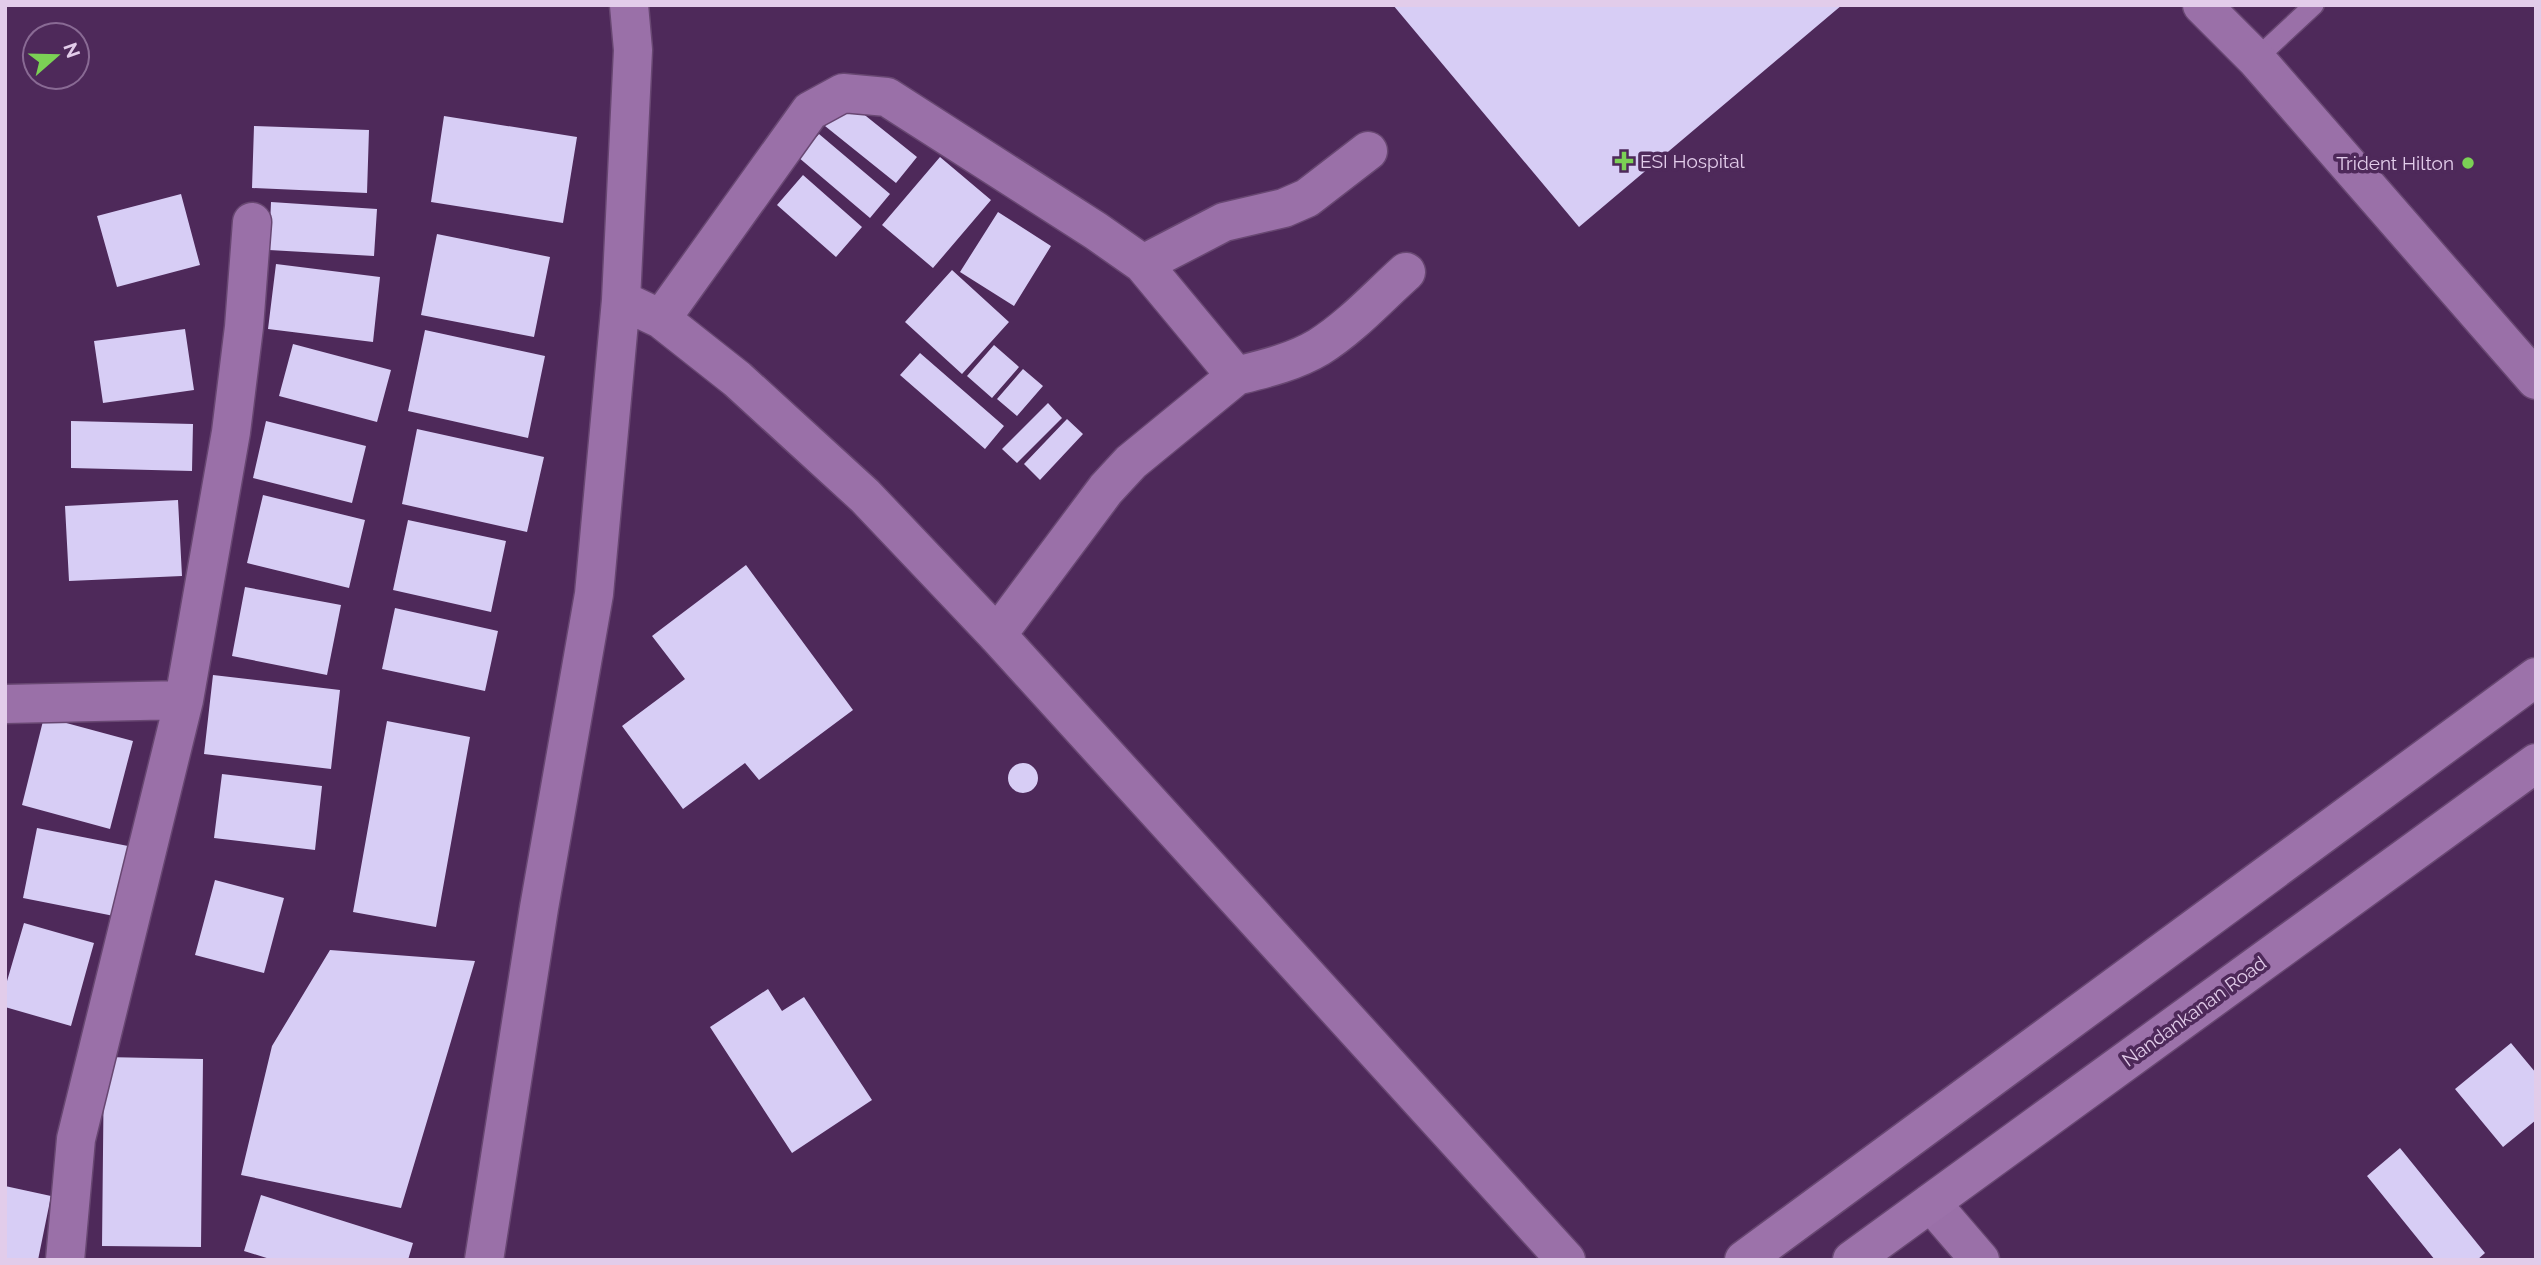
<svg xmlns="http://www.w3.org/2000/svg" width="2541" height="1265" viewBox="0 0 2541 1265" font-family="Raleway,sans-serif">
<rect width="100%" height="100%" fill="#4e295a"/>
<!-- building -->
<path fill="#d7cdf5" d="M1393,5h449l-263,222z
M846,100l71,57 -21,26 -71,-57z
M444,116l133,21 -14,86 -132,-21z
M254,126l115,4 -2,63 -115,-5z
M819,134l71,60 -20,24 -72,-61z
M940,157l51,43 -58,68 -51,-43z
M803,175l59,52 -26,30 -59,-52z
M181,194l19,71 -83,22 -20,-71z
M271,202l106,7 -3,47 -105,-6z
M998,212l53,34 -37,60 -54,-34z
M437,234l113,23 -16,80 -113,-22z
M276,264l104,13 -7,65 -105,-13z
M952,270l57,52 -47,52 -57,-52z
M185,329l9,61 -91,13 -9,-62z
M425,330l120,26 -17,82 -120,-27z
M293,344l98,26 -14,52 -98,-26z
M994,345l25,22 -27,31 -25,-22z
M920,353l84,73 -19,23 -85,-74z
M1023,369l20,17 -26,30 -20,-17z
M1048,403l14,15 -45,45 -15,-14z
M1067,419l16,15 -43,46 -16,-16z
M71,421l122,3 -1,47 -121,-3z
M266,421l100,25 -14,57 -99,-25z
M417,429l127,28 -17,75 -125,-28z
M263,495l102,25 -16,68 -102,-25z
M178,500l4,76 -113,5 -4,-75z
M408,520l98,21 -15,71 -98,-22z
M746,565l107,145 -94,70 -14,-17 -62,46 -61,-83 63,-47 -33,-43z
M245,587l96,18 -14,70 -95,-19z
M395,608l103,23 -13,60 -103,-22z
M213,675l127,15 -9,79 -127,-15z
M44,717l89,24 -23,88 -88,-24z
M387,721l83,16 -34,190 -83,-15z
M1008 778a15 15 0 1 1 30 0a15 15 0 1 1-30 0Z
M222,774l100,12 -7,64 -101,-12z
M37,828l91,18 -14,70 -91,-18z
M215,880l69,18 -20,75 -69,-18z
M24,923l70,20 -23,83 -66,-19v-19z
M330,950l145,11 -74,247 -160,-33 31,-129z
M768,989l14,22 22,-14 68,103 -80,53 -82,-126z
M2511,1043l25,30v47l-33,27 -48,-58z
M104,1057l99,2 -2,188 -99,-1z
M2400,1148l85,105 -8,7h-42l-68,-84z
M5,1186l46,10 -13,64h-33z
M261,1195l152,48 -5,17h-135l-29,-9z"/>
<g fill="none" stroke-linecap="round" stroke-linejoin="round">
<defs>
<path id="service" d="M2256,59l58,-54"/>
<path id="minor" d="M1143,264l81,-42 60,-14 23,-10 61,-47
M621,300l40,19 76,60 128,117 132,139 569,625
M661,319l149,-208 33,-18 44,4 209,134 47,33 93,112c28,-7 58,-14 83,-29 32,-20 59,-50 87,-75
M997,635l109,-146 25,-27 105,-86
M5,704l179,-4
M1931,1203l49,57
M65,1260l11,-121 108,-439 47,-268 13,-105 8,-105
M484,1260l55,-352 55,-314 27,-294 12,-250 -4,-45"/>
<path id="tertiary" d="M2202,5l54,54 280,321"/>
<path id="primary" d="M1744,1260l792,-583
M1852,1260l684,-497"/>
</defs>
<!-- service casing -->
<use href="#service" stroke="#684772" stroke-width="22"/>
<!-- minor casing -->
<use href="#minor" stroke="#684772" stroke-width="41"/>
<!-- tertiary casing -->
<use href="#tertiary" stroke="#684772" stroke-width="41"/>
<!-- primary casing -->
<use href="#primary" stroke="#684772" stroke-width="41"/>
<!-- service -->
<use href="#service" stroke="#9a70a8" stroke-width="19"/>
<!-- minor -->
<use href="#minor" stroke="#9a70a8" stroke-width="38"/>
<!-- tertiary -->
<use href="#tertiary" stroke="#9a70a8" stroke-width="38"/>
<!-- primary -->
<use href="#primary" stroke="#9c72aa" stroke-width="38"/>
</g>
<!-- markers -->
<g fill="#7bd155" stroke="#4e295a" stroke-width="2.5">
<path d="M1620.5 150.5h7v7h7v7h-7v7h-7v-7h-7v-7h7z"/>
<circle cx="2468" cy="163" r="7"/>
</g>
<g text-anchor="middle" stroke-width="7" stroke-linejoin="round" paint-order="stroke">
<!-- poi labels -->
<g font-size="19" fill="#e2ccea" stroke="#4e295a" text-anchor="start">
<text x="1640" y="168">ESI Hospital</text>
<text x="2454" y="170" text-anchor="end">Trident Hilton</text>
</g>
<!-- street labels -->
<g font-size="19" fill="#e2ccea" stroke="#4e295a">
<text transform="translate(2194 1011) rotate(-36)" y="7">Nandankanan Road</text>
</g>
</g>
<!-- border -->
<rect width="2541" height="1265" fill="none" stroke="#e2ccea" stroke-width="14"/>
<!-- north arrow -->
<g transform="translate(56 56) rotate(70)"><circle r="33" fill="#4e295a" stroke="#896a94" stroke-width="2"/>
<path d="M0-5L12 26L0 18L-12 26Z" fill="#7bd155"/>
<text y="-10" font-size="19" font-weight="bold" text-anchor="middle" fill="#e2ccea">N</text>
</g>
</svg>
